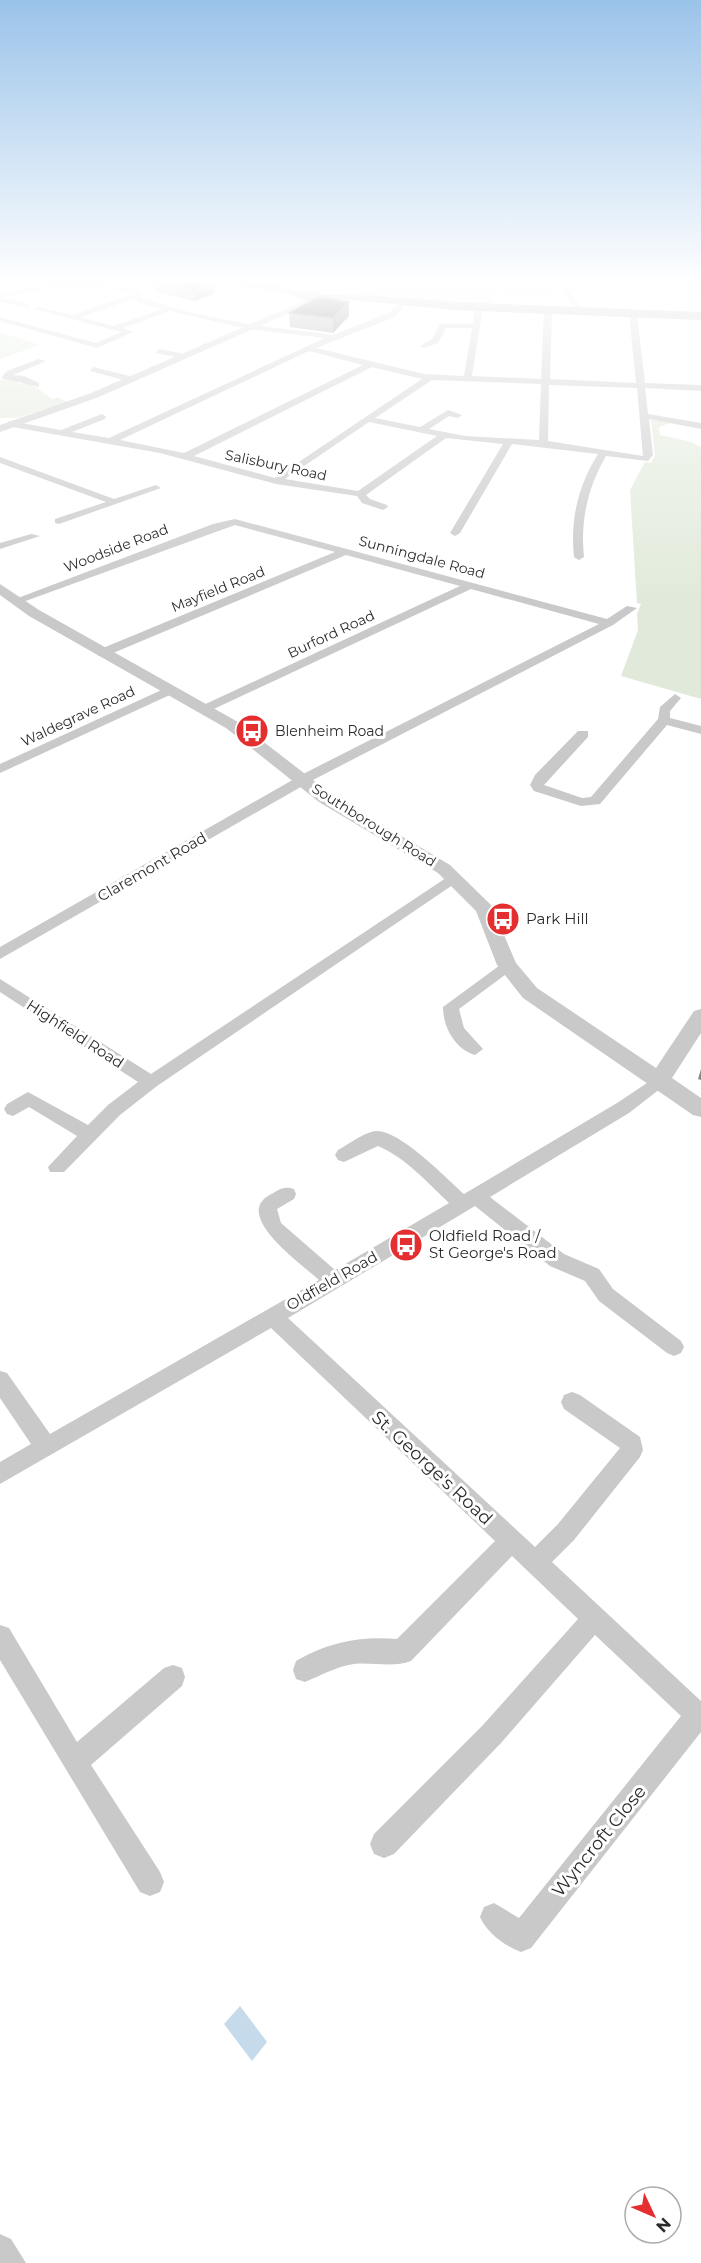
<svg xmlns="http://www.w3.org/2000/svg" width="701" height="2263" viewBox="0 0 701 2263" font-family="Montserrat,sans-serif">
<rect width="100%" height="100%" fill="#fff"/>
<!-- green -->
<path fill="#e1eada" d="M325,283h224l9,11 -62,-2 -4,13 -130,-9 -47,-7z
M561,283h140v8l-131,1z
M0,332l40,13 -40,14z
M12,378l8,4h-3l3,2 10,-1 22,16 6,-2 9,5 -50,16h-17v-38z
M651,419l19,4 -11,4 1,8 28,6 13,6v252l-80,-23 17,-46 -1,-16 4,-10 -4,-1 -7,-113 15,-28 6,1 4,-7z"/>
<!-- water -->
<path fill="#c5daea" d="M240,2006l27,36 -15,19 -28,-37z"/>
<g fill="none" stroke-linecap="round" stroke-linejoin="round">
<!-- minor -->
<path fill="#c9c9c9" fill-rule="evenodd" d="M87,283l54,6 2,10 50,14 61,12 79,10 56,-22 13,-12h6l-13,16 -79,31 108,26 40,2 8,-48h-26l-8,15 -14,5 -4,-2 12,-7 8,-15h33l2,-17 4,-2 4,2 -11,69 69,3 3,-69 4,-2 4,2 -2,69 86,4 -7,-69 4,-2 4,2 8,69 56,2v6l-56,-3 3,26 53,9v6l-52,-10 4,36 -5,6 -42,-5c-18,31 -26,65 -22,101l-5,3 -5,-3c-4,-37 4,-71 24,-103l-86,-10 -52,89 -5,3 -5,-3 53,-89 -57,-6 -80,57 4,4 17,6 1,2 -5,3 -21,-7 -5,-7 -81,-12 -116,-31 -153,-27 -1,-2 4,-3 51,9 41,-16 4,3 -1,2 -33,13 37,6 216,-100 -77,-9 -78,-18 -47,17 10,4 -36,16 -97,-27v-4l96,26 25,-11 -87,-23 4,-2 34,8 63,-22c-45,-9 -90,-7 -134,5l28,6v4l-29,-6v-8c29,-8 57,-11 87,-11zM136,298l1,4 25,7 -48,17 -34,-9zM309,351l54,14 -179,88 -64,-13zM372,367l50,12 -147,99 -81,-22zM432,380l109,4 -2,56 -74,-4 -36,-7 20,-13 9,2 4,-3 -14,-5 -28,17 -45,-9zM549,385l88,3 6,68 -95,-15zM369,422l68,14 -79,55 -73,-12z
M558,286h6l23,28h-6z
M159,349l25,5 1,2 -4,2 -25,-5z
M39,359l7,2 -33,14 11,1 15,7v4l-38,-9 6,-7z
M93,367l41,10 1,2 -4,3 -41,-11z
M0,457l114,42 42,-14 5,3 -102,36 -4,-1v-4l51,-17 -106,-39z
M235,519l372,100 20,-13 10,2 -24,17 -300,155 -313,179v-12l303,-173 296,-150 -128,-35 -268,125 -6,-4 2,-3 261,-121 -114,-31 -240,101h-8v-6l237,-98 -100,-27 -215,78 -10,-2 203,-77z
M31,534l9,2 -40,13v-6z
M168,687l6,4 -2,3 -172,79v-9z
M675,694l6,4 -11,13v7l31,8v8l-34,-9 -67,79 -19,2 -47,-15 -4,-6 5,-10 43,-44h10v6l-44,48 38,13 9,-1 67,-78 2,-12z
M455,872l7,5 -2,3 -303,206 -37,29 -56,57h-14l-2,-5 29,-31 -48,-29 -16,9 -6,-2 -3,-5 3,-5 21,-12 60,33 20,-20 30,-23 -138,-90v-13l151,95z
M507,960l8,5 -2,4 -54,40 5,19 19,21 -8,6c-20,-6 -32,-28 -32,-48z
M659,1075l6,2 3,4 -3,4 -36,28 -139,84 74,57 35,15 14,20 68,52 3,6 -3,6 -7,3 -7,-3 -68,-52 -14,-20 -35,-15 -75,-60 -187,112 247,229 23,-23 62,-76 -56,-39 -3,-7 3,-7 8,-3 8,3 60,42 3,13 -3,7 -66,83 -22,22 149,139v31l-170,216 -10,4c-16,-6 -34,-19 -41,-35l4,-10 10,-4 25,15 162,-202 -86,-81 -94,108 -107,111 -10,4 -10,-4 -4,-10 4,-10 109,-109 95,-106 -66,-63 -101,105c-17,7 -39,1 -57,3 -19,3 -32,11 -49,18l-9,-3 -3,-9 3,-9c32,-19 65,-25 101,-22l98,-98 -224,-213 -271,156v-22l31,-18 -31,-46v-27l7,2 43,61 269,-154c-16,-15 -85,-63 -51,-84 9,-5 15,-11 26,-7l2,5 -2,5 -17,10 4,14 54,47 114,-67c-22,-21 -43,-45 -71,-57l-34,16 -6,-2 -3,-5 3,-5c10,-5 26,-18 38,-19 24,-1 70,47 88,63l153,-91z
M0,1625l9,3 68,114 87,-74 9,-3 9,3 3,9 -3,9 -91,79 69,107 4,10 -4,10 -10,4 -10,-4 -140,-232z
M0,2234l11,5 15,24h-26z"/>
<!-- tertiary -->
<path fill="#c9c9c9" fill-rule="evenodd" d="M313,297l8,2 -222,98 -99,35v-7l91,-32z
M0,584l39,26 199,112 93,72 119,71 41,40 25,58 21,25 119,80 38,-57 7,-2v24l-29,45 29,20v19l-8,-2 -170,-117 -26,-33 -21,-54 -38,-38 -119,-71 -93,-74 -197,-112 -29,-21z"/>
<!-- primary -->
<path fill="#a4a4a4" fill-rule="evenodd" d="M227,283h37l42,9h13l1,3 32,-1 102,8 247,10v8l-247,-10 -102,-10 -39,3 -34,-12 -46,-5z"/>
</g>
<!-- wall -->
<path fill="#898989" d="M155,283h59l1,10 -20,8 -39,-9z
M289,313l60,3 -16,17 -43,-6z
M701,1069v11l-3,-1z"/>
<!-- shaded-wall -->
<path fill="#5a5a5a" d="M214,283l1,10 -20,8 -1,-11z
M349,302v14l-16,17v-15z"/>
<!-- building -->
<path fill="#131313" stroke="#5a5a5a" stroke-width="1.5" d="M165,283h48l-19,7z
M318,297l31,5 -16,16 -44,-5z"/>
<!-- sky -->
<linearGradient id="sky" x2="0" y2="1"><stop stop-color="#9ac3e9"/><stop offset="0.47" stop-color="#fff"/><stop offset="1" stop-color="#fff" stop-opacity="0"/></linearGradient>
<rect width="701" height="600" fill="url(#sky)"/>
<!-- icons -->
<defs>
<symbol id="bus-disc" viewBox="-11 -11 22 22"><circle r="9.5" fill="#e42e2f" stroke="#fff"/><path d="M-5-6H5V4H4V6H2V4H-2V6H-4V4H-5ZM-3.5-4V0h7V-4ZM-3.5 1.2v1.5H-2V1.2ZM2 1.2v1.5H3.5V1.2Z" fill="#fff"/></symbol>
</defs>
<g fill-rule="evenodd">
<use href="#bus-disc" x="233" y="712" width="38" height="38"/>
<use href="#bus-disc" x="484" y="900" width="38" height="38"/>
<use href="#bus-disc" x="387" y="1226" width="38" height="38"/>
</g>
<g text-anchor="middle" stroke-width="6" stroke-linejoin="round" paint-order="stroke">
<!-- far-street labels -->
<g font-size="14" fill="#2c2c2c" stroke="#fff">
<text transform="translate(276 465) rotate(12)" y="5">Salisbury Road</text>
<text transform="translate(116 548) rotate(-21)" y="5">Woodside Road</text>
<text transform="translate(422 557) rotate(15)" y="5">Sunningdale Road</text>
<text transform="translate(218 589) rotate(-22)" y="5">Mayfield Road</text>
<text transform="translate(331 634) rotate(-25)" y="5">Burford Road</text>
<text transform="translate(78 716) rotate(-25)" y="5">Waldegrave Road</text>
<text transform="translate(374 825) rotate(32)" y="5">Southborough Road</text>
</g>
<!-- far-poi labels -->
<g font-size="14" fill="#2c2c2c" stroke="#fff" text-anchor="start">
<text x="275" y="736">Blenheim Road</text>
</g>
<!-- street labels -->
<g font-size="15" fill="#2c2c2c" stroke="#fff">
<text transform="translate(152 867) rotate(-30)" y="5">Claremont Road</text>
<text transform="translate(75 1034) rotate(33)" y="5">Highfield Road</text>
<text transform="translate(332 1281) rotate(-30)" y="5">Oldfield Road</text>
</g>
<!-- poi labels -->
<g font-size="15" fill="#2c2c2c" stroke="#fff" text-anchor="start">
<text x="526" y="924">Park Hill</text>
<text x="429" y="1241">Oldfield Road /<tspan x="429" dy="17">St George's Road</tspan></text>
</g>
<!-- near-street labels -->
<g font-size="18" fill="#2c2c2c" stroke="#fff">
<text transform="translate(432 1468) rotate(43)" y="6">St. George's Road</text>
<text transform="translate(599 1841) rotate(-51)" y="6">Wyncroft Close</text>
</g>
</g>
<!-- north arrow -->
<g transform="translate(653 2215) rotate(134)"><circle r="28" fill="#ffffff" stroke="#ababab" stroke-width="1.5"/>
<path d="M0-4.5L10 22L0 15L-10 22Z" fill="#e42e2f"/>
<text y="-9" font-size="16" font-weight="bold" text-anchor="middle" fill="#2c2c2c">N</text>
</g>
</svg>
